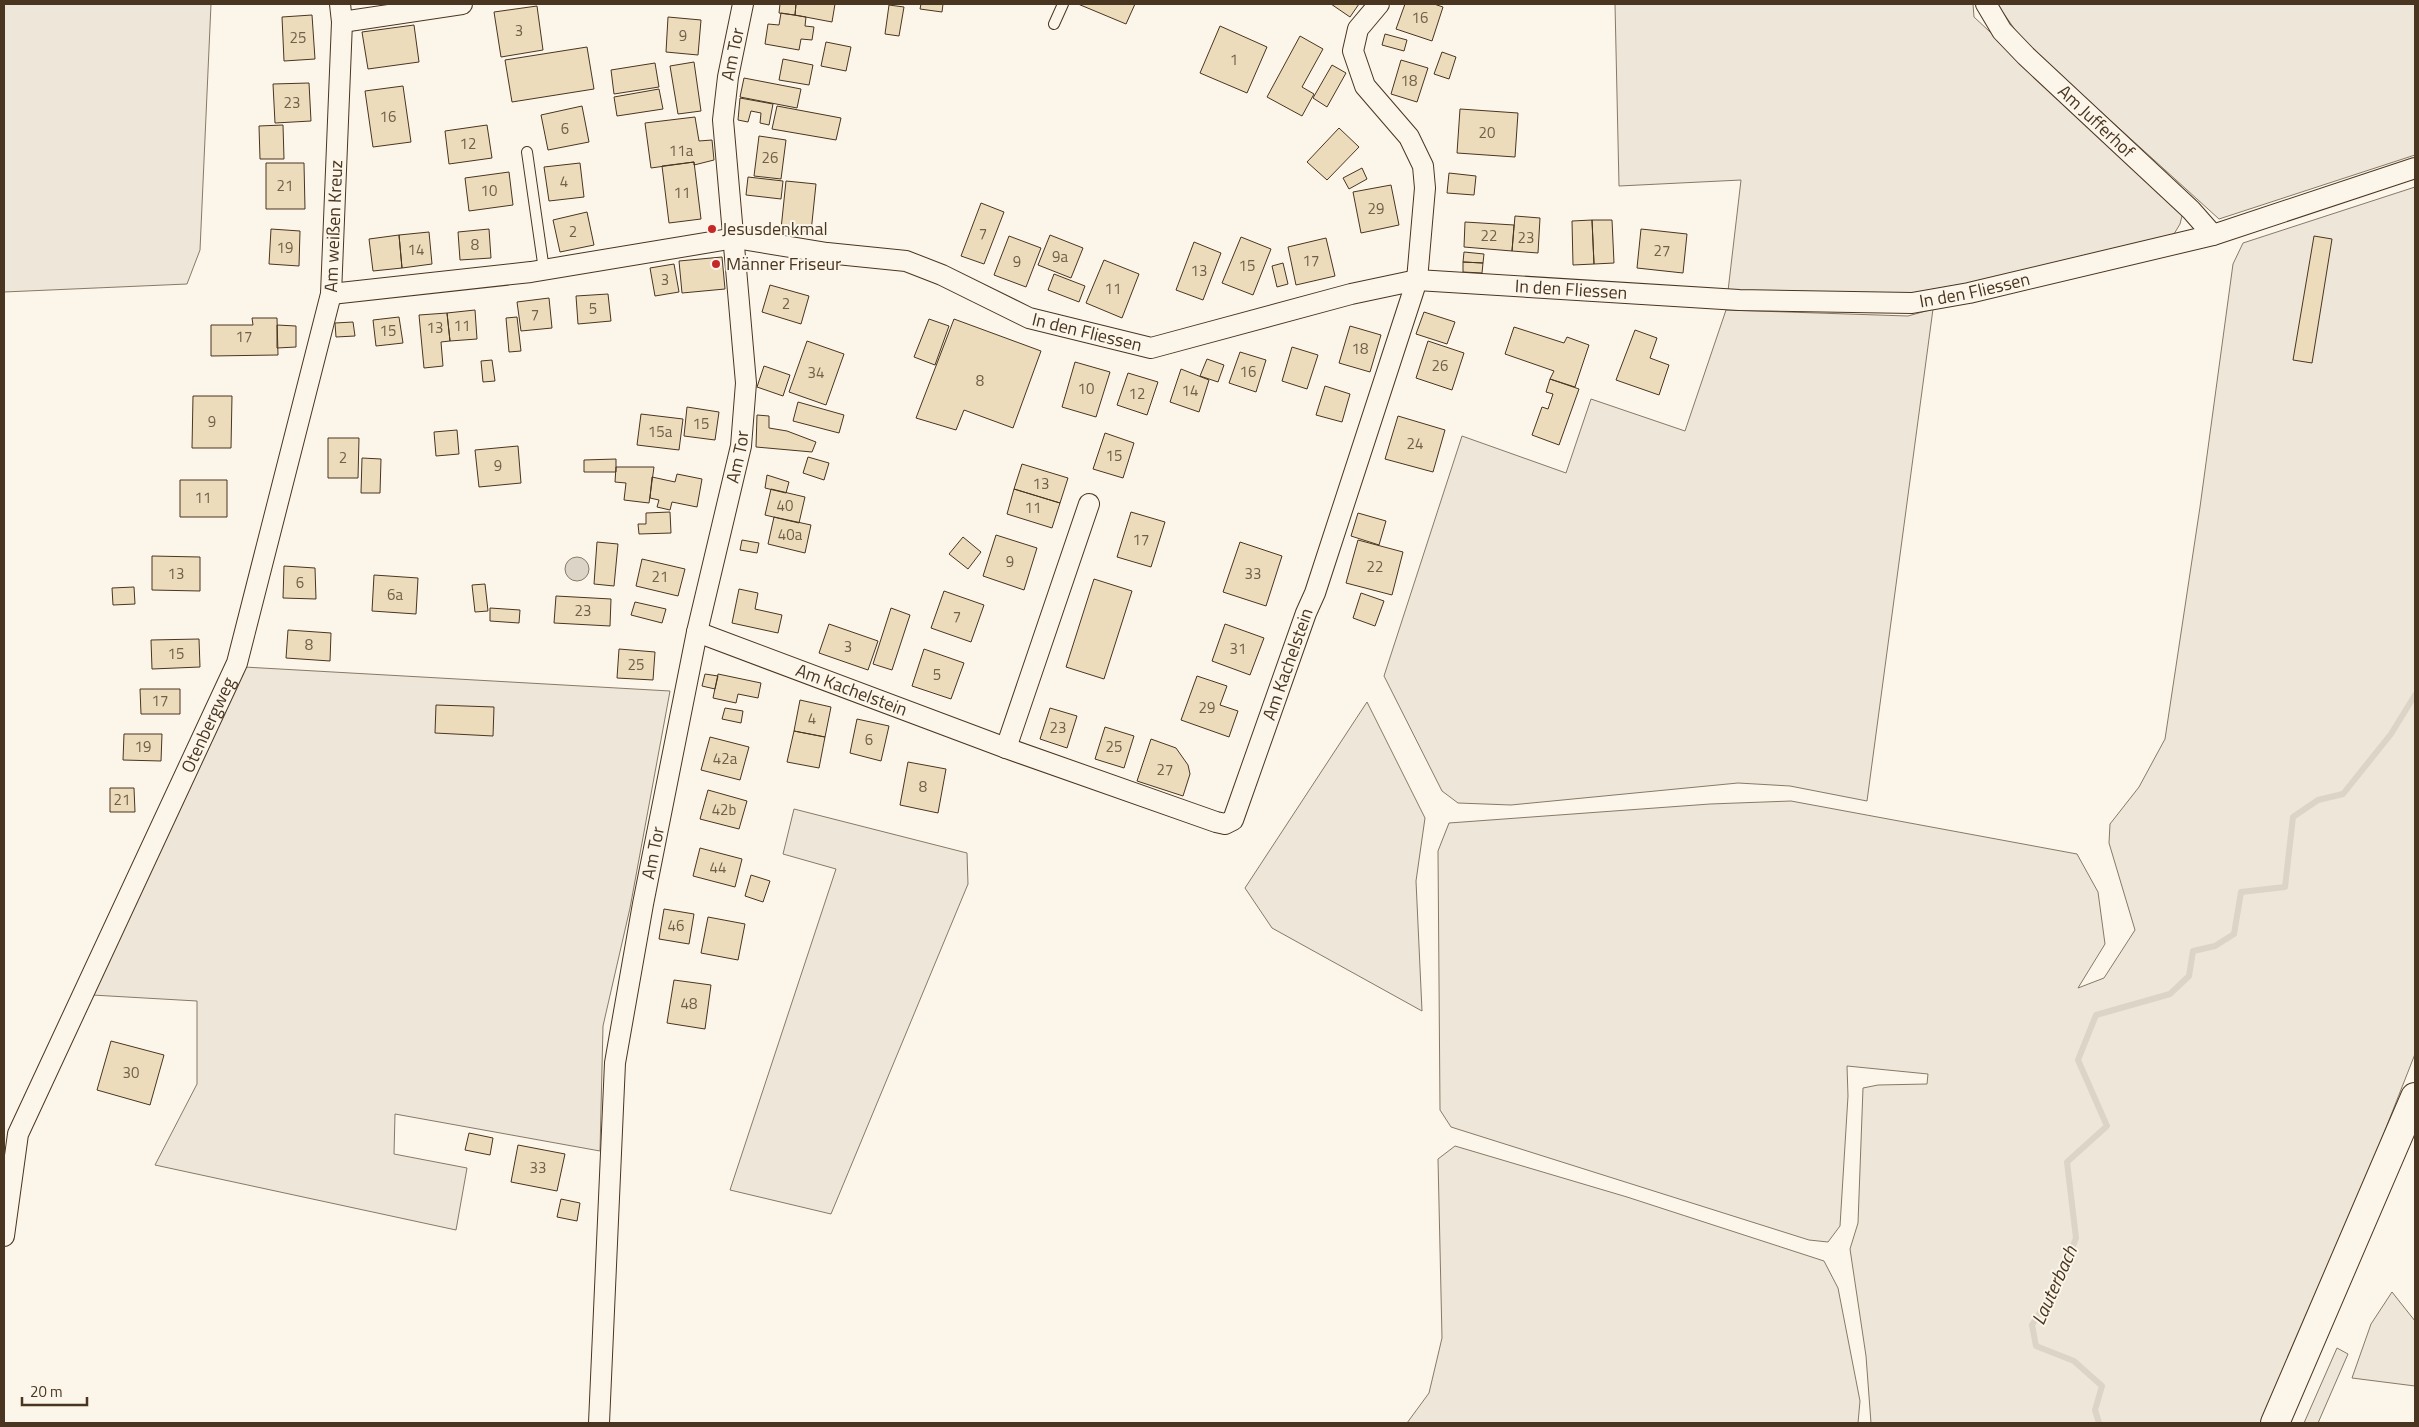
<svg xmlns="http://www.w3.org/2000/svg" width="2419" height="1427" viewBox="0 0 2419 1427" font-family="'Titillium Web',sans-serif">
<rect width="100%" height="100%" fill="#fbf6e9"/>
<!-- green -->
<path fill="#ede6d9" stroke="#887966" d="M4,4h207l-11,246 -13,34 -183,8z
M1615,4h358l1,13 209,195 -3,12 -6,10 -177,44 -91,16 -178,-3 13,-111 -122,6z
M1997,4h418v151l-196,64 -196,-178z
M2415,187v867l-145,369h-399l-5,-67 -16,-107 8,-26 5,-135 15,-3 49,-1 1,-10 -81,-8 1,30 -8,130 -12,16 -19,-2 -358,-113 -11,-17 -2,-259 11,-28 261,-19 81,-3 286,53 21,38 7,52 -27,44 26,-10 31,-48 -26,-87 1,-19 29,-37 26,-48 35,-232 33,-243 10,-21z
M1933,309l-66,492 -77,-15 -52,-3 -227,22 -53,-2 -16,-12 -58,-115 78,-240 104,37 25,-74 94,32 41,-121 182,6z
M244,667l426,24 -40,217 -27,118 -3,125 -205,-37 -1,40 73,14 -11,62 -301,-65 42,-81v-83l-105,-6z
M1367,702l58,116 -9,63 6,130 -150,-83 -27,-40z
M794,809l173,44 1,31 -137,330 -101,-24 106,-321 -53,-15z
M1455,1146l172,51 197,64 14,27 22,113 -2,22h-451l22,-30 13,-55 -4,-179z
M2392,1292l23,29v65l-63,-8 19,-54z
M2337,1348l11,6 -30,69h-14z"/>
<!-- water -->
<path fill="#dcd4c6" stroke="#887966" d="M565 569a12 12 0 1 1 24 0a12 12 0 1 1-24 0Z"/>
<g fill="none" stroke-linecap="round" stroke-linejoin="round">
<!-- stream -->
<path stroke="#dcd4c6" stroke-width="6" d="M2099,1423l-4,-13 7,-24 -28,-25 -38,-15 -4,-21 27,-42 17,-45 -9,-76 40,-36 -29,-66 18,-45 74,-21 19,-18 4,-25 22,-5 19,-12 7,-42 44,-5 8,-70 25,-17 25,-6 48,-60 24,-39"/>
</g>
<!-- building -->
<path fill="#ecdcbc" stroke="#4a3520" d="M780,4h16l-1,11 -16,-2z
M796,4h39l-3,18 -37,-7z
M921,4h22l-1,8 -22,-3z
M1078,4h57l-9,20z
M1331,4h28l-9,13z
M1405,4h29l9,3 -11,34 -36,-12z
M889,5l15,2 -5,29 -14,-2z
M537,6l6,44 -42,7 -7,-45z
M781,13l25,4 -1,9 9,1 -2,13 -11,-1 -2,11 -34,-6 3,-20 11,1z
M312,15l3,44 -31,2 -2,-44z
M668,17l33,3 -3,35 -32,-3z
M414,25l5,37 -51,7 -6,-37z
M1220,26l47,21 -20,46 -47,-20z
M1385,34l22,6 -3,11 -22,-6z
M1300,36l23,13 -21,38 12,7 -12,22 -35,-19z
M826,42l25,5 -5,24 -25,-5z
M587,47l7,42 -82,13 -7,-42z
M1442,52l14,5 -7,22 -15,-5z
M783,59l30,6 -4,20 -30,-5z
M1401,60l27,8 -11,34 -26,-8z
M694,62l7,49 -23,3 -8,-48z
M655,63l4,24 -45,7 -3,-24z
M1332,65l14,8 -19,34 -14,-9z
M744,78l57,11 -4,19 -57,-11z
M309,83l2,38 -36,2 -2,-39z
M403,86l8,56 -38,5 -8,-56z
M659,89l4,20 -46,7 -3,-19z
M740,98l33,6 -4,21 -9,-2 1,-10 -10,-2 -3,11 -10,-2z
M582,106l7,36 -41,8 -7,-35z
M777,106l64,12 -5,22 -64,-11z
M1460,109l58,4 -3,44 -58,-4z
M695,117l4,24 13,-1 2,20 -20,5v-3l-43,6 -6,-45z
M283,125l1,34h-24l-1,-33z
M487,125l5,33 -43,6 -4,-33z
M1339,128l20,19 -32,33 -20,-18z
M759,136l27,4 -5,39 -27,-3z
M694,162l7,57 -32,4 -7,-57z
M266,163h38l1,46h-39z
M580,163l4,34 -35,4 -5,-34z
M1362,168l5,11 -18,10 -6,-11z
M509,172l4,33 -44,6 -4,-33z
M1449,173l27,3 -2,19 -27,-2z
M748,177l35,4 -2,18 -35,-4z
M786,181l30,3 -5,48 -30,-3z
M1391,185l8,40 -38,8 -8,-41z
M981,203l23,9 -20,52 -23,-8z
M587,212l7,33 -34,7 -7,-32z
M1515,216l25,2 -2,35 -26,-2z
M1592,220h20l2,43 -20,1z
M1592,220l2,44 -21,1 -1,-44z
M1465,222l49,3 -2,26 -48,-4z
M271,229l29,2 -1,35 -30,-2z
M489,229l2,29 -31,2 -2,-28z
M1641,229l46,5 -4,39 -46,-5z
M429,232l3,32 -30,4 -3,-33z
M399,235l3,33 -29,3 -4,-32z
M1050,235l33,13 -12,30 -33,-13z
M1009,236l32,12 -15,39 -32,-12z
M2314,236l18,3 -20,124 -19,-3z
M1241,237l30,12 -18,46 -31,-12z
M1326,238l9,38 -39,9 -8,-38z
M1194,242l27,11 -18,47 -27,-10z
M1464,252l20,2 -1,9 -20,-1z
M722,257l3,32 -43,4 -3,-32z
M1104,260l35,14 -17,44 -36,-15z
M1463,262l20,1 -1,10 -19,-1z
M1283,263l5,21 -11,3 -5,-21z
M674,264l5,28 -24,4 -5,-28z
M1054,274l31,12 -6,16 -31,-12z
M770,285l39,11 -8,28 -39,-12z
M608,294l3,27 -33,3 -2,-28z
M549,298l3,30 -31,3 -4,-29z
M475,310l2,29 -27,2 -3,-28z
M1424,312l31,10 -8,22 -31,-10z
M447,313l3,28 -9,1 2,24 -19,2 -5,-53z
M399,317l4,26 -27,3 -3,-26z
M517,317l4,34 -12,1 -3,-34z
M252,318h25l1,37 -67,1v-31h42z
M929,319l20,7 -14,39 -21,-8z
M954,319l87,32 -28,77 -49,-18 -8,20 -40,-12z
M353,322l2,14 -19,1 -1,-14z
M277,325l19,1v21l-19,1z
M1350,326l31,9 -11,37 -31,-9z
M1514,327l50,16 3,-6 22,8 -14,42 -25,-8 4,-8 -49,-17z
M1635,330l22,8 -7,20 19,7 -10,30 -43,-15z
M807,341l37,13 -18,51 -37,-13z
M1428,341l36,12 -12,37 -36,-12z
M1292,347l26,8 -11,34 -25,-8z
M1240,352l26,8 -10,32 -27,-9z
M1207,359l17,6 -6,17 -18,-6z
M492,360l3,21 -12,1 -2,-21z
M1075,362l35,10 -14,45 -34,-10z
M764,366l26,9 -7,21 -26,-9z
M1181,369l28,11 -10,32 -29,-10z
M1128,373l30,9 -11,33 -30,-10z
M1550,379l29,10 -20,56 -27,-10 10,-28 6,2 5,-15 -7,-2z
M1325,386l25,8 -8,28 -26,-7z
M193,396h39l-1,52h-39z
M798,402l46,13 -5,18 -46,-12z
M687,407l32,5 -4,28 -31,-4z
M641,414l42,5 -4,31 -42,-5z
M757,415l12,1v12l18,3 29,11 -4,10 -56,-5z
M1398,416l47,14 -12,42 -48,-13z
M457,430l2,24 -23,2 -2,-24z
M1105,433l29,10 -11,35 -30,-9z
M328,438h31l-1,40h-30z
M518,446l3,37 -42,4 -4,-37z
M808,457l21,6 -5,17 -21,-7z
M362,458l19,1 -1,34h-19z
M616,459v13h-32v-12z
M1022,464l46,14 -8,25 -46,-14z
M616,467h38l-5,36 -25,-3 2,-17 -11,-1z
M677,474l25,5 -5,28 -25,-5 -2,8 -13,-3 2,-7 -9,-2 2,-21 23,5z
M767,475l22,7 -3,11 -21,-5z
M180,480h47v37h-47z
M771,489l34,8 -6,26 -34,-8z
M1014,489l46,14 -8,25 -45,-14z
M670,512l1,21 -32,1 -1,-10h8v-11z
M1131,512l34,10 -14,45 -34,-10z
M1358,513l28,8 -7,24 -28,-9z
M774,517l37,8 -6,28 -37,-9z
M996,535l41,13 -13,42 -41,-14z
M963,537l18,15 -13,17 -19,-15z
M742,540l17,3 -2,10 -17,-3z
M1358,540l45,12 -11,43 -46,-12z
M597,542l21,2 -4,42 -20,-2z
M1240,542l42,14 -16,50 -43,-14z
M152,556l48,1v34l-48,-1z
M642,559l43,10 -7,27 -42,-10z
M284,566l31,2 1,31 -33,-1z
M374,575l44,3 -2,36 -44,-3z
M1094,579l38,12 -28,88 -38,-12z
M485,584l3,27 -13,1 -3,-27z
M134,587l1,17 -22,1 -1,-17z
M739,589l19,4 -3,16 27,6 -4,18 -46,-10z
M944,591l40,14 -13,37 -40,-14z
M1361,593l23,8 -9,25 -22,-8z
M556,596l55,3 -1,27 -56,-3z
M635,602l31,7 -4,14 -31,-8z
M490,608l30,2 -1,13 -29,-2z
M891,608l19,7 -18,55 -19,-6z
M829,624l49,17 -10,29 -49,-17z
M1225,624l39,14 -14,37 -38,-14z
M288,630l43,3 -1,28 -44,-3z
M199,639l1,28 -48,2 -1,-29z
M619,649l36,3 -2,28 -36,-2z
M924,649l40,14 -13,36 -39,-13z
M705,674l13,2 -3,13 -13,-3z
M718,674l43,9 -3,15 -20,-4 -2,9 -23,-5z
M1197,676l30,10 -7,19 18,6 -9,26 -48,-17z
M140,689h40v25h-39z
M800,700l31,7 -6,30 -31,-6z
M436,705l58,2 -1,29 -58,-3z
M725,708l18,3 -2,12 -19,-4z
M1050,708l27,8 -10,32 -27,-9z
M857,719l32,7 -8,35 -31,-8z
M1105,727l29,9 -10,32 -29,-9z
M794,731l31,6 -6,31 -32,-6z
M124,734h38l-1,27 -38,-1z
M710,737l39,10 -9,33 -39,-10z
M1151,739l25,9 12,17 2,9 -7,22 -46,-15z
M908,762l38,7 -8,44 -38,-8z
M110,788h24l1,24h-25z
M708,790l39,11 -8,28 -39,-10z
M700,848l42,11 -7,28 -42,-11z
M751,875l19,6 -7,21 -18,-6z
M664,909l30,5 -5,30 -30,-5z
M708,917l37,7 -7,36 -37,-7z
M674,980l37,5 -6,44 -38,-6z
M111,1041l53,14 -14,50 -53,-15z
M469,1133l24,5 -3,17 -25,-5z
M518,1145l47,9 -8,37 -46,-9z
M561,1199l19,4 -3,18 -20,-4z"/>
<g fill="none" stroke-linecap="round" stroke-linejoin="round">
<defs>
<path id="lane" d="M1054,24l9,-20
M527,152l17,118"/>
<g id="street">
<path id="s1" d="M1986,4l16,27 24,25 165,154 22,25"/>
<path d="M342,22l120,-18"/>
<path id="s2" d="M331,294l200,-22 204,-34 92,15 79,8 36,14 87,43 122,30 200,-54 66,-14 322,20 173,3 57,-10 244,-58 202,-67"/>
<path id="s3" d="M697,632l309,116 210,74 9,2 8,-4 73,-207 9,-20 102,-313 8,-92 -2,-22 -14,-29 -44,-51 -12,-35 5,-22 21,-25"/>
<path d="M1006,748l83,-244"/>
<path id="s4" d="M4,1236l14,-102 219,-471 94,-369 11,-272 -2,-18"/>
<path id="s5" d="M599,1423l16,-360 28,-159 54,-272 44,-186 5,-63 -23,-263 5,-43 15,-73"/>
</g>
<path id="secondary" d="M2275,1423l140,-326"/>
</defs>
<!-- lane casing -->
<use href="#lane" stroke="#4a3520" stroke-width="12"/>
<!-- street casing -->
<use href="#street" stroke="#4a3520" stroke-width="22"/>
<!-- secondary casing -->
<use href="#secondary" stroke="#4a3520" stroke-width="30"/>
<!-- lane -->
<use href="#lane" stroke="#fbf6e9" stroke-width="10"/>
<!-- street -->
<use href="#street" stroke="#fbf6e9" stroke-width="20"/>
<!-- secondary -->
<use href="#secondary" stroke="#fbf6e9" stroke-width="28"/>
</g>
<!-- markers -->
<g fill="#c62828" stroke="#fbf6e9" stroke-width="2">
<circle cx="712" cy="229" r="5"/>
<circle cx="716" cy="264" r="5"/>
</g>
<g text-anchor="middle" stroke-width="4" stroke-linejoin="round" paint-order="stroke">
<!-- number labels -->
<g font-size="15" fill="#725f47">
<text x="1420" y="23">16</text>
<text x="519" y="36">3</text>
<text x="683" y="41">9</text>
<text x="298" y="43">25</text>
<text x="1234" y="65">1</text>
<text x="1409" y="86">18</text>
<text x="292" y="108">23</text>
<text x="388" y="122">16</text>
<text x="565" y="134">6</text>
<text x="1487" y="138">20</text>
<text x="468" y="149">12</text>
<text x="681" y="156">11a</text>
<text x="770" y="163">26</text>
<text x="564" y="187">4</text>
<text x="285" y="191">21</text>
<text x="489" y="196">10</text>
<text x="682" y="198">11</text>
<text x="1376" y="214">29</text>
<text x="573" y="237">2</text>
<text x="983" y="239">7</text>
<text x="1489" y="241">22</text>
<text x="1526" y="243">23</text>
<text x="475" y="250">8</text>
<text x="285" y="253">19</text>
<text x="416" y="255">14</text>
<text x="1662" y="256">27</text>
<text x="1060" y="262">9a</text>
<text x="1311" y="266">17</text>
<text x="1017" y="267">9</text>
<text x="1247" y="271">15</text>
<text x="1199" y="276">13</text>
<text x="665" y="285">3</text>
<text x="1113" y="294">11</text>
<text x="786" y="309">2</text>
<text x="593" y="314">5</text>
<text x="535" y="320">7</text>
<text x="462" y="331">11</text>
<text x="435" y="333">13</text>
<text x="388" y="336">15</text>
<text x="244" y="342">17</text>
<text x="1360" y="354">18</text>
<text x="1440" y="371">26</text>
<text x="1248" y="377">16</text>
<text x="816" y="378">34</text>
<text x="980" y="386">8</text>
<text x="1086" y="394">10</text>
<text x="1190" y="396">14</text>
<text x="1137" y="399">12</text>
<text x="212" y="427">9</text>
<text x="701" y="429">15</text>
<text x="660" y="437">15a</text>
<text x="1415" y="449">24</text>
<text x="1114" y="461">15</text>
<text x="343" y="463">2</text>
<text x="498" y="471">9</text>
<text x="1041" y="489">13</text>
<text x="203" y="503">11</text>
<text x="785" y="511">40</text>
<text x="1033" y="513">11</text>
<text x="790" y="540">40a</text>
<text x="1141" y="545">17</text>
<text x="1010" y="567">9</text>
<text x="1375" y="572">22</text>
<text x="176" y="579">13</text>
<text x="1253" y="579">33</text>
<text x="660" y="582">21</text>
<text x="300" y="588">6</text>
<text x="395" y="600">6a</text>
<text x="583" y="616">23</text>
<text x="957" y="622">7</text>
<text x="309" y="650">8</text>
<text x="848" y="652">3</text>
<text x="1238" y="654">31</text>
<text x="176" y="659">15</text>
<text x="636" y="670">25</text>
<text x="937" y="680">5</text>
<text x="160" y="706">17</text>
<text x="1207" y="713">29</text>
<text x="812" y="724">4</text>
<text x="1058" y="733">23</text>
<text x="869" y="745">6</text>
<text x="143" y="752">19</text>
<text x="1114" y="752">25</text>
<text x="725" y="764">42a</text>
<text x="1165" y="775">27</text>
<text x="923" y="792">8</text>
<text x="122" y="805">21</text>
<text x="724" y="815">42b</text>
<text x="718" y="873">44</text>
<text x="676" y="931">46</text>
<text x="689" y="1009">48</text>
<text x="131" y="1078">30</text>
<text x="538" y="1173">33</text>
</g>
<!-- street labels -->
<g font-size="18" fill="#4a3520" stroke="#fbf6e9">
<text dy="6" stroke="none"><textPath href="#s5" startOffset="1384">Am Tor</textPath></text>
<text dy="6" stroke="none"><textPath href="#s1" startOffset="162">Am Jufferhof</textPath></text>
<text dy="6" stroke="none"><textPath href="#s4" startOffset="1071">Am weißen Kreuz</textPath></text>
<text dy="6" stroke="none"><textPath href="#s2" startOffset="1271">In den Fliessen</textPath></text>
<text dy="6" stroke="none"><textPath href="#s2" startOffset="1676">In den Fliessen</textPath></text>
<text dy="6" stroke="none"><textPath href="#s2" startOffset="776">In den Fliessen</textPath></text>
<text dy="6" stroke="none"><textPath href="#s5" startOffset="979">Am Tor</textPath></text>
<text dy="6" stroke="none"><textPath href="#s3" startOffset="736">Am Kachelstein</textPath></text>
<text dy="6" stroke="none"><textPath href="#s3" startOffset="165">Am Kachelstein</textPath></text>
<text dy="6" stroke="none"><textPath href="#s4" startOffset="554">Otenbergweg</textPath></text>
<text dy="6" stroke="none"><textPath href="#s5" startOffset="574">Am Tor</textPath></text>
</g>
<!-- poi labels -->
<g font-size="18" fill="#4a3520" stroke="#fbf6e9" text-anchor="start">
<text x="722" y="235">Jesusdenkmal</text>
<text x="726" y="270">Männer Friseur</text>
</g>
<!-- water labels -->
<g font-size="19" font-style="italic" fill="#4a3520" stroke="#fbf6e9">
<text transform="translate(2054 1285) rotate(-66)" y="7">Lauterbach</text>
</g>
</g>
<!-- border -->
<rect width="2419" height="1427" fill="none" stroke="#4a3520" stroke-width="10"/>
<!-- scale -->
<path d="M22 1397v8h65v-8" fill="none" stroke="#4a3520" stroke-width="2.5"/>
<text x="30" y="1397" font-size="15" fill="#4a3520" stroke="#fbf6e9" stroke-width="4" paint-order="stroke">20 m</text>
</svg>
